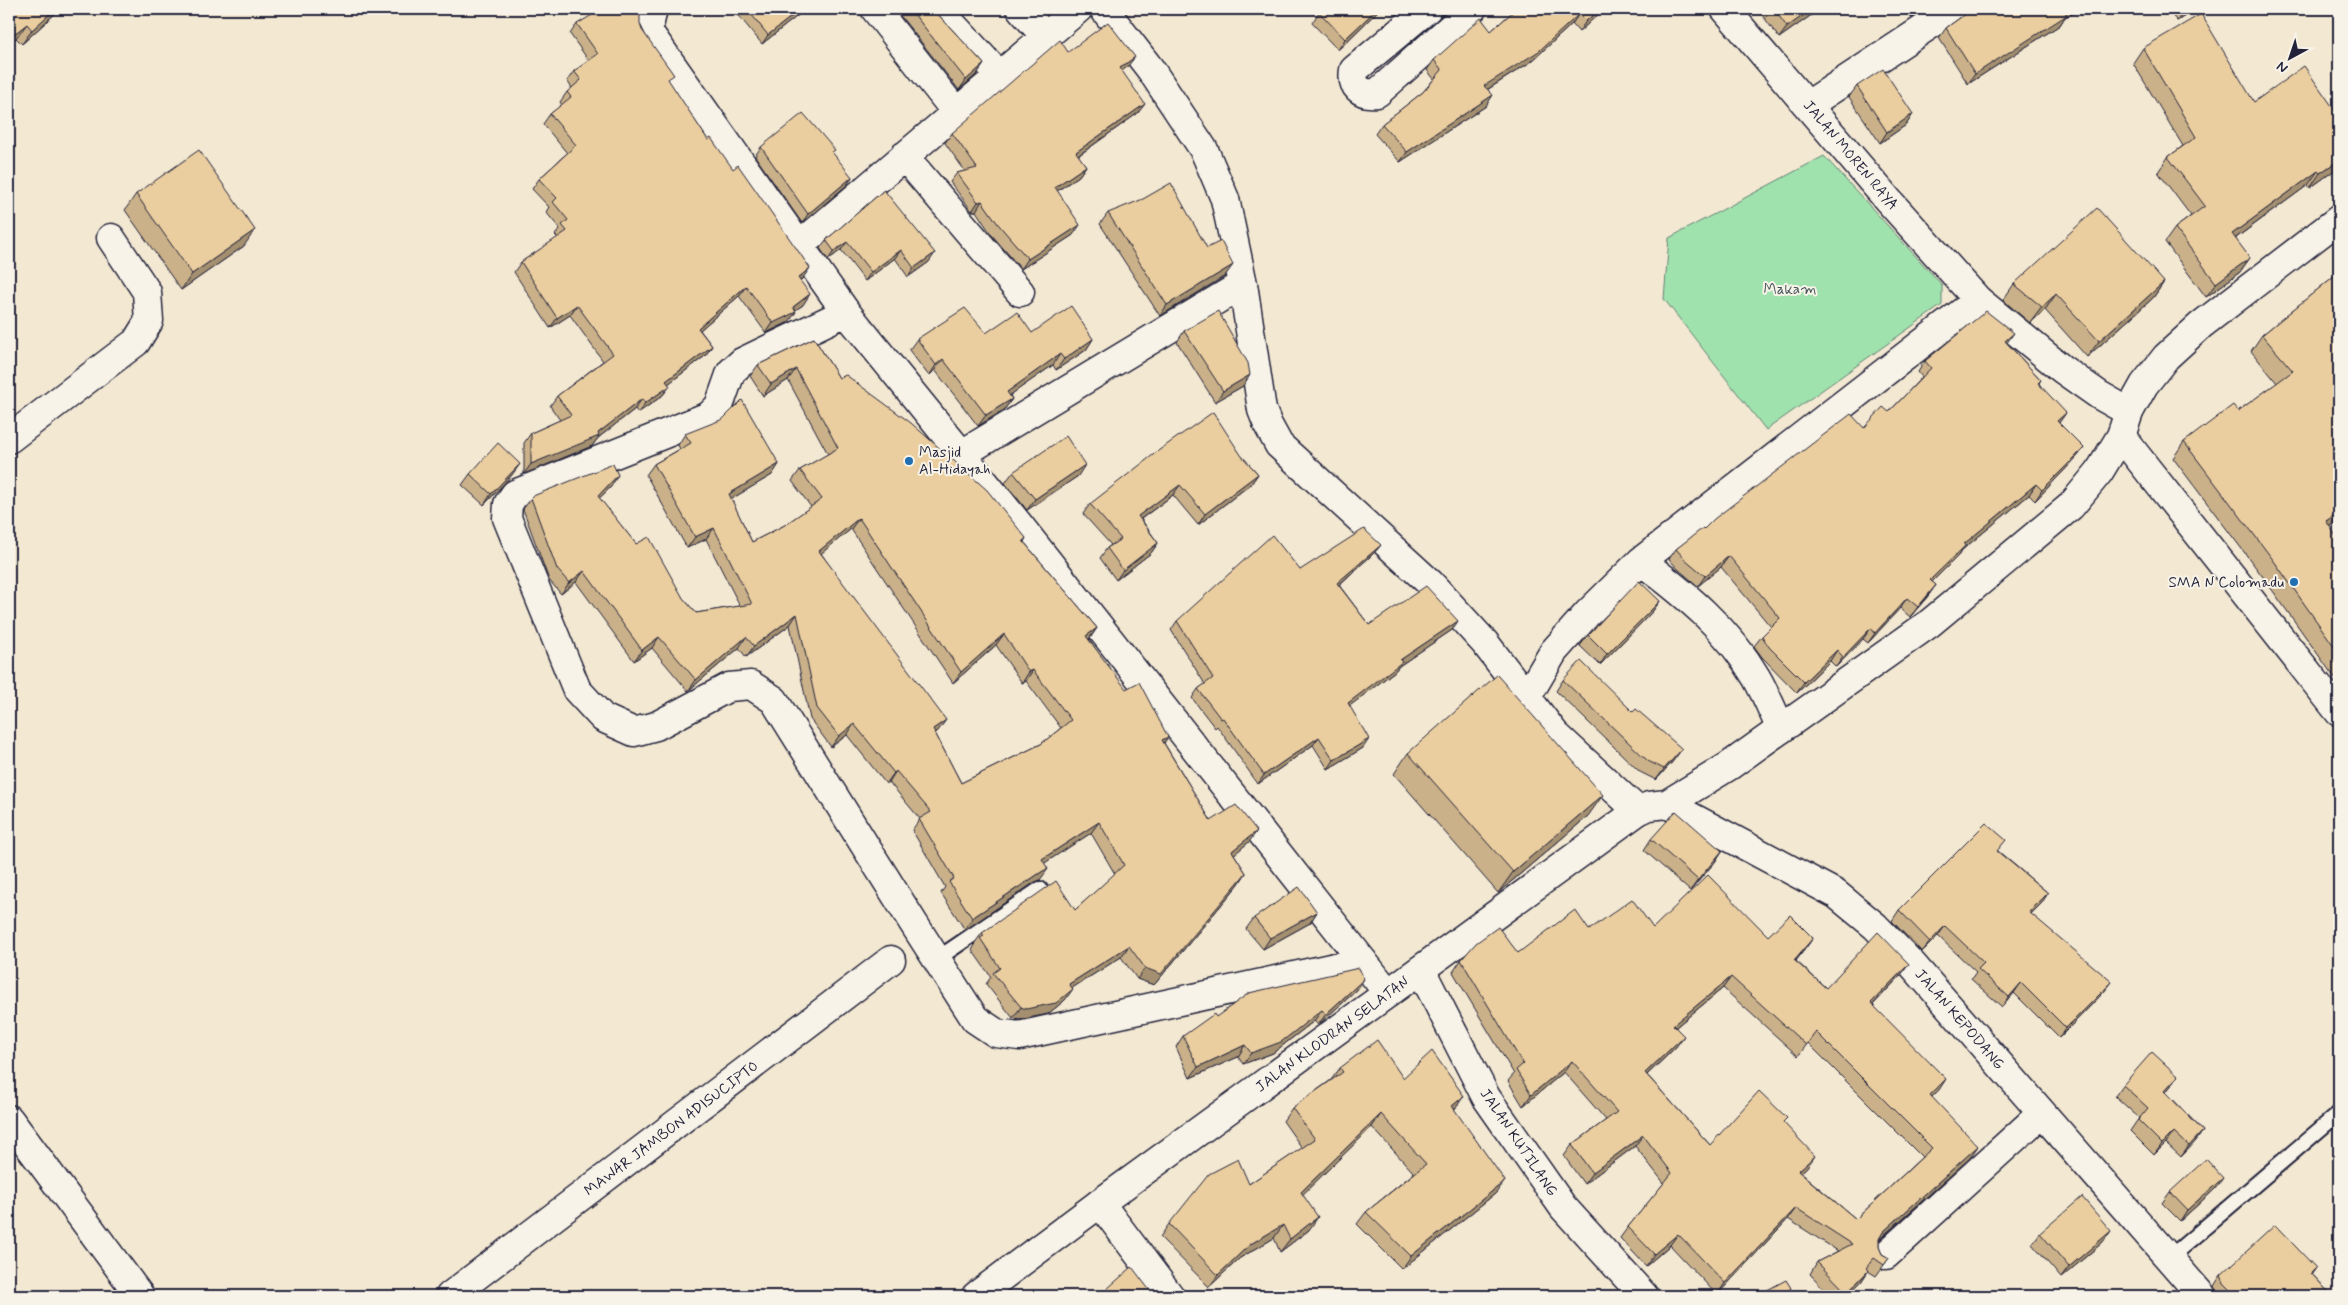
<svg xmlns="http://www.w3.org/2000/svg" width="2348" height="1305" viewBox="0 0 2348 1305" font-family="Mynerve,sans-serif">
<rect width="100%" height="100%" fill="#f3e8d2"/>
<filter id="ink" filterUnits="userSpaceOnUse"><feTurbulence type="fractalNoise" baseFrequency=".02" numOctaves="2"/><feDisplacementMap in="SourceGraphic" scale="10" xChannelSelector="R" yChannelSelector="G"/><feConvolveMatrix kernelMatrix="1 2 1 2 8 2 1 2 1" color-interpolation-filters="sRGB"/></filter>
<g filter="url(#ink)">
<!-- green -->
<path fill="#a0e2ad" stroke="#618274" d="M1824,156l118,129v20l-176,125 -102,-131 5,-61z"/>
<g fill="none" stroke-linecap="round" stroke-linejoin="round">
<defs>
<path id="lane" d="M937,959l103,-70
M2169,1258l170,-145"/>
<path id="street" d="M653,9l-5,22 198,281 174,214 368,467
M875,9l81,103
M938,9l61,66
M1021,9l24,27
M1104,9l47,61 53,80 21,49 18,85 19,126 6,15 11,20 151,138 55,60 70,91 83,77
M1427,9l-73,61c-3,17 7,25 23,23l95,-84
M1725,9l163,191 90,100 84,69 37,26 30,17
M1808,105l146,-96
M904,156l116,136
M800,245l278,-236
M846,312l-104,50 -11,10 -12,34 -10,10 -194,78 -7,10 -1,14 70,172 26,28 31,14 22,-6 73,-39 22,-2 23,15 140,224 61,95 21,14 23,3 344,-75
M2121,436l218,276
M9,439l127,-97 13,-21 -2,-29 -36,-54
M962,454l281,-170
M1641,561c44,33 87,68 115,116 10,17 17,35 25,52
M1527,697l27,-46 34,-38 53,-52 337,-261
M1667,804l169,90 39,32 36,37 291,333
M1421,970l65,127 77,110 81,89
M9,1119l131,177
M1100,1203l70,93
M1886,1255l156,-142
M450,1296l441,-336"/>
<path id="secondary" d="M976,1296l124,-93 538,-392 11,-5 18,-2 62,-38 52,-37 149,-106 141,-117 28,-34 22,-36 8,-24 15,-27 22,-28 35,-32 138,-106"/>
</defs>
<!-- lane casing -->
<use href="#lane" stroke="#22223b" stroke-width="18"/>
<!-- street casing -->
<use href="#street" stroke="#22223b" stroke-width="31"/>
<!-- secondary casing -->
<use href="#secondary" stroke="#22223b" stroke-width="31"/>
<!-- lane -->
<use href="#lane" stroke="#f7f3e8" stroke-width="14"/>
<!-- street -->
<use href="#street" stroke="#f7f3e8" stroke-width="28"/>
<!-- secondary -->
<use href="#secondary" stroke="#f7f3e8" stroke-width="28"/>
</g>
<!-- wall -->
<path fill="#cab189" stroke="#22223b" fill-rule="evenodd" d="M9,9h51l-38,35 -6,-6z
M736,9h70l-44,35 -27,-33z
M895,9h38l51,55 -7,10 -18,16z
M1380,9l-42,41 -26,-27 7,-11z
M1516,9h88l-25,23 -7,-8 -40,37 -45,29 -1,16 -86,56 -25,-28 7,-10 41,-32 11,-13 -7,-9 7,-10 57,-29z
M1758,9h62l-41,29z
M1904,9h22l-15,9z
M1969,9h115l-19,8 -5,8 -92,59 -29,-46 7,-10 23,-17z
M2166,9h30l-19,12z
M577,24h63l29,58 39,58 95,138 -3,3 3,24 -8,5 -6,12 -23,11 -27,-37 -39,34 12,16 -7,10 -37,28 2,2 -8,10 -24,17 -3,-4 -37,29 -6,8 -68,28v-31l7,-10 29,-13 -10,-14 7,-10 46,-35 -33,-46 -20,13 -36,-56 7,-10 37,-24 -3,-3 5,-6 -14,-17 3,-5 -17,-18 7,-10 28,-26 -24,-29 7,-10 12,-9 -2,-3 7,-10 5,-4 -5,-7 7,-10 15,-10 -19,-27z
M2143,48l111,54 85,65 -29,21 -2,-3 -72,53 4,34 -34,25 -41,-55 10,-14 16,-12 -33,-44 10,-15 15,-11 -50,-83z
M1068,52l60,14 -6,5 16,42 -60,43 8,10 -7,10 -22,15 16,44 -52,34 -30,-35 -15,-23h-4l-22,-29 7,-9 8,-2 -20,-28 7,-10z
M1857,86l56,28 -7,11 -26,18 -31,-46z
M761,147l91,30 -5,8 -45,38 -47,-67z
M884,190l45,72 -21,15 -13,-19 -30,23 -24,-31 -13,10 -8,-12 6,-8z
M136,194l108,52 -63,44 -56,-80z
M1108,213l99,35 18,28 -65,40 -60,-92z
M2339,272v248l-10,7 10,13v144l-76,-107 -90,-119 11,-16 54,-31 39,-28 -26,-32 11,-16z
M2164,282l-11,16 -66,59 -42,-47 -15,13 -27,-23 11,-16z
M1184,331l59,55 -28,16 -38,-60z
M986,333h46l61,6 -7,11 -30,20 -3,-5 -43,30 2,4 -8,11 -26,16 -43,-56 -6,6 -20,-26 8,-11z
M814,338l25,40 187,160 -2,4 73,86 -8,12 75,103 47,78 38,21 -15,12 12,19 -8,12 -84,100 -17,-6 -16,-22 -49,31 -7,12 -17,14 -29,6 -6,-2 -27,-34 5,-7 -19,-27 3,-5 -1,-1 8,-11 93,-23 40,-36 -24,-41 -47,30 -4,17 -5,2 -70,48 -24,-37 4,-6 -33,-57 8,-11 -31,-37 -3,2 -39,-49 -16,12 -21,-28 -20,-94 -44,32 -7,-9 -51,43 -36,-43 -18,13 -58,-79 -15,12 -12,-14 -26,-71 10,-13 78,-9 -12,11 37,46 60,69 44,-7 -34,-67 -19,9 -41,-73 8,-11 26,-15 -2,-4 7,-11 94,30 -7,11 -41,24 21,43 31,-16 28,-19 -19,-26 8,-11 28,-16 -40,-74 -25,16 -13,-20 8,-11zM851,529l102,154 43,-38 26,38 4,-2 35,47 -20,16 -80,39 -26,-50 3,-2 -117,-178z
M2007,343l34,37 -2,3 20,40 25,25 -8,10 -41,43 -6,-6 -67,55 -4,6 -26,26 4,3 -8,11 -18,21 -10,-9 -32,35 -5,-4 -27,28 -6,-6 -33,32 -35,-36 -8,-11 8,-10 9,-9 -50,-60 -23,19 -20,-17 -9,-10 7,-10 28,-20 185,-117 33,-35 -4,-5 7,-11z
M1241,455l17,19 -7,10 -53,41 -25,-30 -32,24 17,24 -7,10 -35,27 -16,-22 7,-10 4,-3 -28,-31 7,-10z
M1013,472l65,4 -51,34 -22,-27z
M470,474l42,1 -28,30 -22,-20z
M1381,545l-7,8 -35,32 30,40 83,5 -53,36 -4,5 -46,35 14,42 -35,21 -15,-24 -55,39 -41,-58 -2,2 -23,-30 6,-9 7,-5 -34,-54 6,-9 123,-51z
M1660,601l-8,11 -52,53 -20,-19 8,-11z
M1563,680l111,80 -18,20 -16,-8 -84,-81z
M1408,753l180,63 -90,77 -104,-119z
M1651,839l71,12 -7,11 -25,29 -46,-41z
M1998,851l50,42 -7,11 -10,10 73,78 -45,46 -45,-45 -12,14 -31,-28 5,-7 -38,-36 -16,16 -30,-31 7,-11z
M1317,912l-7,11 -47,26 -17,-20 8,-11z
M1653,928l115,8 45,2 -8,11 -9,12 30,27 75,-13 -28,30 66,85 -8,7 39,61 -91,82v7l3,7 7,4 -13,18 -8,-5 -7,11 -14,14h-16l-21,-22 7,-12 21,-11 -50,-32 -71,76 -47,-50 -24,21 -26,-28 8,-11 36,-44 -29,-37 -51,38 -20,-28 8,-11 34,-25 -42,-48 -41,34 -15,-25 6,-7 -61,-102 8,-12 57,-7 71,-23zM1723,988l75,68 10,-13 114,114 -66,62 -55,-46 6,-6 -24,-45 -73,23 -63,-70 29,-28v-20z
M1357,990l-39,35 -4,-4 -41,32 -30,11 -5,-7 -48,21 -14,-31 7,-11 33,-19z
M1340,1068l63,10 51,31 42,84 -94,76 -45,-45 9,-12 48,-39 -42,-46 -70,67 7,36 -29,22 -6,-14 -34,20 -31,29 -49,-50 9,-13 80,-40 53,-36 -19,-27 9,-13 39,-28z
M2178,1076l-12,16 37,39 -8,11 -14,15 -15,-14 -12,12 -24,-24 9,-13 -24,-22 8,-11z
M2215,1189l-35,32 -18,-18 8,-11z
M2040,1233l63,9 -42,36 -29,-34z
M2316,1268l-4,6 20,22h-112l-3,-3 -3,-7 7,-11z"/>
<!-- shaded-wall -->
<path fill="#a4906f" stroke="#22223b" d="M55,9h5l-38,35 10,-14z
M801,9h5l-44,35 6,-9z
M1377,9h3l-42,41 7,-11z
M1600,9h4l-25,23 7,-11z
M1812,9h8l-41,29 8,-11z
M1918,9h8l-15,9z
M2069,9h15l-19,8 -5,8 -92,59 7,-10 89,-63z
M2188,9h8l-19,12 7,-10z
M1579,14l-7,10 -40,37 -55,35 7,-10z
M27,24l-11,14 -7,6v-6z
M1135,57l-7,9 -15,12 7,-10z
M984,64l-7,10 -18,16 7,-10z
M1493,95l-7,11 -86,56 7,-10z
M1145,104l-7,9 -69,49 7,-10z
M1913,114l-7,11 -26,18 7,-11z
M2339,160v7l-29,21 10,-15z
M1086,166l-7,10 -31,21 7,-10z
M2318,171l-10,14 -86,63 10,-14z
M852,177l-5,8 -45,38 6,-9z
M982,201l-6,10h-4l6,-9z
M1080,225l-7,10 -52,34 7,-10z
M255,230l-11,16 -63,44 11,-16z
M847,242l-6,8 -13,10 6,-9z
M901,250l-6,8 -30,23 6,-9z
M935,253l-6,9 -21,15 6,-9z
M2250,258l-10,14 -34,25 10,-14z
M1233,265l-8,11 -65,40 7,-11z
M810,268l-7,10 -12,10 7,-10z
M2164,282l-11,16 -66,59 12,-16z
M746,286l-7,10 -48,42 7,-10z
M810,294l-7,11 -16,11 9,-4 -7,10 -23,11 7,-10z
M2056,294l-11,16 -15,13 12,-16z
M577,305l-7,10 -20,13 7,-10z
M2014,333l-8,11 -1,-3z
M1093,339l-7,11 -30,20 8,-11z
M712,346l-7,10 -46,35 7,-10z
M1060,354l-7,11 -54,38 8,-11z
M943,359l-8,11 -6,6 7,-11z
M796,369l-8,11 -25,16 8,-12z
M1250,375l-7,11 -28,16 8,-11z
M670,386l-8,10 -24,17 7,-10z
M642,399l-7,10 -37,29 -6,8 -68,28 7,-10 67,-31z
M1012,399l-8,11 -26,16 8,-11z
M2066,413l-7,10 -2,-2z
M2084,448l-8,10 -41,43 7,-11z
M520,464l-8,11 -28,30 7,-11z
M779,464l-7,11 -51,30 8,-11z
M1085,465l-7,11 -51,34 8,-11z
M1258,474l-7,10 -53,41 7,-11z
M618,475l-7,12 -21,20 8,-11z
M2036,484l-7,11 -67,55 -4,6 -35,35 7,-11 34,-36z
M1180,485l-7,10 -42,31 7,-10z
M2339,512v8l-25,17 12,-16z
M859,518l-8,11 -40,33 8,-11z
M714,528l-8,11 -19,9 8,-11z
M1158,543l-7,10 -35,27 7,-10z
M1381,545l-7,8 -43,39 6,-9z
M1729,556l-8,11 -23,19 7,-10z
M584,571l-8,11 -15,12 8,-11z
M1936,585l-8,11 -18,21 8,-10z
M1907,598l-7,10 -32,35 7,-10z
M1660,601l-8,11 -52,53 7,-11z
M797,614l-7,11 -44,32 8,-11z
M1458,621l-6,9 -53,36 -4,5 -53,41 6,-9 52,-43z
M1097,628l-8,11 -11,8 8,-11z
M1871,628l-8,11 -27,28 7,-10z
M1004,634l-8,11 -43,38 8,-11z
M659,637l-7,11 -18,13 8,-11z
M746,637l-7,11 -51,43 8,-11z
M1837,650l-7,11 -33,32 7,-11z
M1033,670l-7,11 -4,2 7,-11z
M946,720l-8,11 -13,9 8,-11z
M854,724l-7,11 -16,12 8,-11z
M1168,737l-7,11 1,-8z
M1319,737l-6,8 -55,39 6,-9z
M1369,739l-6,9 -35,21 6,-9z
M1682,749l-8,11 -18,20 8,-11z
M896,771l-7,11 -3,2 8,-11z
M1603,795l-15,21 -90,77 15,-21z
M1099,822l-8,11 -57,37 8,-11z
M1257,831l-8,11 -24,20 7,-11z
M1722,851l-7,11 -25,29 8,-11z
M1048,869l-8,11 -5,2 -70,48 7,-12 71,-47z
M1246,873l-8,12 -84,100 -17,-6 8,-11z
M2048,893l-7,11 -19,18 7,-10z
M1317,912l-7,11 -47,26 7,-11z
M1945,926l-7,10 -16,16 8,-10z
M1813,938l-8,11 -18,22 7,-11z
M1129,946l-8,11 -60,38 8,-11z
M1909,964l-8,11 -38,40 8,-12z
M1731,977l-8,11 -58,48 8,-11z
M1364,979l-7,11 -39,35 8,-11z
M2112,982l-8,10 -45,46 7,-10z
M2021,983l-7,10 -12,14 7,-10z
M1073,989l-8,11 -17,14 -29,6 -6,-2 8,-11z
M1322,1010l-8,11 -41,32 -30,11 8,-11z
M1684,1036l-8,11 -39,37 8,-11z
M1245,1045l-7,12 -48,21 8,-11z
M1572,1061l-8,11 -41,34 8,-11z
M2178,1076l-8,11 -13,15 7,-11z
M1946,1079l-7,11 -17,17 8,-12z
M1464,1096l-9,13 -12,10 9,-13z
M1381,1114l-9,13 -80,78 9,-13z
M2203,1131l-8,11 -14,15 8,-11z
M2174,1132l-8,11 -12,12 8,-11z
M1643,1135l-8,11 -51,38 8,-11z
M1978,1146l-8,12 -95,85 8,-11z
M1815,1156l-8,11 -16,15 7,-11z
M2223,1178l-8,11 -35,32 7,-11z
M1505,1181l-9,12 -94,76 9,-13z
M1796,1208l-8,11 -71,76 8,-12z
M1318,1217l-9,13 -29,22 10,-13z
M1283,1225l-9,13 -34,20 -31,29 9,-12 31,-30z
M2111,1231l-8,11 -42,36 8,-11z
M1678,1234l-8,11 -24,21 8,-12z
M1869,1270l-8,12 -14,14h-2z
M1791,1288l-6,8h-3z"/>
<!-- building -->
<path fill="#ebce9f" stroke="#22223b" fill-rule="evenodd" d="M9,9h46l-23,21 -5,-6 -18,14z
M602,9h34l4,6v9l2,6 32,45 -6,4 40,61 3,-2 22,31 5,-4 72,103 -12,10 12,16 -17,13 3,5 -23,11 -27,-37 -48,42 14,18 -46,35 4,5 -25,17 -3,-4 -44,34 1,3 -68,28v-31l40,-18 -14,-19 56,-42 -36,-49 -20,13 -36,-56 46,-31 -5,-6 6,-5 -15,-18 4,-4 -18,-19 37,-34 -26,-31 21,-17 -4,-5 14,-12 -7,-9 24,-17 -21,-30z
M747,9h54l-33,26z
M910,9h23l51,55 -18,16z
M1323,9h54l-32,30 -26,-27z
M1516,9h84l-14,12 -7,-7 -40,37 -55,35 9,9 -86,57 -25,-28 41,-32 19,-22 -8,-10 47,-42 10,13z
M1774,9h38l-25,18z
M1972,9h97l-5,2 3,4 -92,59 -29,-46z
M2182,9h6l-4,2z
M2201,14l53,88 50,-36 35,50v44l-19,13 -2,-2 -86,63 18,24 -34,25 -41,-55 30,-22 -37,-49 28,-20 -53,-89z
M1108,22l27,35 -15,11 25,36 -69,48 10,14 -31,21 25,38 -52,34 -30,-35 -16,-23 -4,1 -21,-29 20,-5 -25,-35 108,-93 8,12z
M1883,69l30,45 -26,18 -30,-46z
M803,113l32,37 -3,2 20,25 -44,37 -47,-67z
M199,150l56,80 -63,44 -56,-80z
M1171,183l36,65 14,-7 12,24 -66,40 -59,-92 35,-14z
M884,190l51,63 -21,15 -13,-18 -30,22 -24,-30 -13,9 -8,-11z
M2097,208l67,74 -65,59 -43,-47 -14,13 -28,-23z
M2339,272v240l-13,9 13,19v113l-65,-92 -90,-119 49,-37 5,6 55,-40 -31,-36z
M1071,306l22,33 -29,20 -4,-5 -53,38 5,7 -26,16 -43,-56 -7,6 -19,-26 48,-31 21,25 31,-21 15,21z
M1218,311l30,52 2,12 -27,16 -39,-60z
M1986,311l28,22 -9,8 36,39 -3,3 28,30 -9,8 27,27 -42,42 -6,-6 -72,60 1,2 -35,34 6,5 -18,22 -11,-9 -32,35 -4,-5 -28,29 -6,-7 -33,32 -35,-35 -7,-11 18,-18 -51,-62 -24,20 -20,-17 -9,-10 27,-21 1,1 10,-10 137,-105 13,14 19,-21 6,5 42,-44 -6,-7z
M814,338l25,40 7,-3 65,48 76,67 39,48 -3,3 74,87 -11,8 40,53 13,-7 29,55 -6,3 49,81 25,-16 21,26 -25,20 14,22 -85,101 -16,-6 -16,-22 -60,38 4,5 -17,14 -30,6 -5,-2 -28,-34 7,-5 -20,-30 4,-2 -2,-3 74,-52 19,29 49,-45 -25,-43 -57,37 6,10 -5,2 -71,47 -23,-36 5,-4 -35,-59 12,-7 -35,-41 -2,2 -40,-49 -15,12 -22,-28 -20,-94 -43,32 -8,-9 -50,43 -37,-43 -17,13 -58,-79 -15,12 -12,-14 -26,-71 2,-2 80,-32 5,11 -20,21 38,48 13,-7 34,61 13,15 56,-9 -38,-76 -19,9 -41,-73 37,-21 -6,-9 38,-15 19,-19 37,64 -50,30 23,48 31,-16 39,-27 -22,-29 38,-22 -42,-79 -25,15 -13,-19zM859,518l102,154 43,-38 25,38 4,-2 38,50 -30,24 -80,39 -28,-54 13,-9 -127,-169z
M1213,412l28,43 17,19 -53,40 -25,-29 -42,31 20,27 -35,27 -16,-22 14,-9 -31,-35 68,-53z
M1066,436l19,29 -50,34 -22,-27z
M498,443l22,21 -29,30 -21,-20z
M1364,529l17,16 -44,38 32,42 57,-39 32,35 -58,39 2,2 -54,41 21,36 -35,21 -15,-23 -55,38 -41,-57 -2,1 -23,-30 15,-11 -36,-57 95,-86 28,35z
M1639,581l21,20 -53,53 -19,-19z
M1581,661l52,51 3,-3 46,40 -18,20 -16,-8 -85,-81z
M1497,675l106,120 -90,77 -105,-119z
M1676,811l46,40 -24,29 -47,-41z
M1986,823l20,17 -9,11 51,42 -19,19 83,70 -46,46 -45,-45 -12,14 -31,-28 6,-6 -39,-37 -15,16 -31,-32z
M1708,875l60,61 22,-21 23,23 -19,22 32,28 52,-56 31,32 -38,39 75,76 -16,16 48,51 -95,86 -4,7v8l3,7 7,4 -5,7 -10,-7 -8,10 3,2 -22,23 -30,-31 35,-18 -56,-36 -71,75 -47,-49 -24,20 -26,-27 44,-54 -29,-38 -51,38 -20,-28 45,-33 -45,-51 -41,34 -15,-25 7,-6 -62,-104 15,-17 22,-16 20,26 57,-43 14,20 43,-31 21,29zM1731,977l75,68 10,-13 116,116 -76,71 -58,-48 17,-15 -32,-34 4,-4 -28,-27 -49,54 -65,-72 39,-37 -11,-11z
M1299,887l18,25 -47,26 -16,-20z
M1359,968l5,11 -37,34 -1,1 -4,-4 -41,32 -30,11 -6,-8 -47,22 -15,-31 31,-22 2,3 33,-24z
M1377,1040l26,38 29,-27 32,45 -12,10 53,75 -94,75 -45,-44 60,-48 -45,-50 -80,78 17,25 -28,22 -7,-14 -34,20 -31,30 -49,-51 40,-50 29,-15 11,25 66,-45 -23,-31 51,-36 -3,-4z
M2152,1052l26,24 -14,15 39,40 -14,15 -15,-14 -12,12 -24,-24 10,-12 -25,-23z
M2206,1159l17,19 -36,32 -17,-18z
M2082,1197l29,34 -42,36 -29,-34z
M2275,1225l41,43 -5,5 21,23h-34l-6,-6 -6,6h-49l-13,-13 -3,-8z
M1132,1267l22,29h-55z
M1786,1280l5,8 -9,8h-26z"/>
</g>
<!-- markers -->
<g fill="#1f6fb2" stroke="#f7f3e8" stroke-width="2">
<circle cx="909" cy="461" r="5"/>
<circle cx="2294" cy="582" r="5"/>
</g>
<g text-anchor="middle" stroke-width="4" stroke-linejoin="round" paint-order="stroke">
<!-- street labels -->
<g font-size="15" fill="#22223b" stroke="#f7f3e8">
<text transform="translate(1851 155) rotate(50)" y="5">JALAN MOREN RAYA</text>
<text transform="translate(1960 1019) rotate(49)" y="5">JALAN KEPODANG</text>
<text transform="translate(1332 1034) rotate(-36)" y="5">JALAN KLODRAN SELATAN</text>
<text transform="translate(671 1128) rotate(-37)" y="5">MAWAR JAMBON ADISUCIPTO</text>
<text transform="translate(1519 1142) rotate(56)" y="5">JALAN KUTILANG</text>
</g>
<!-- park labels -->
<g font-size="15" fill="#425258" stroke="#f7f3e8">
<text x="1790" y="294">Makam</text>
</g>
<!-- poi labels -->
<g font-size="15" fill="#22223b" stroke="#f7f3e8" text-anchor="start">
<text x="919" y="457">Masjid<tspan x="919" dy="17">Al-Hidayah</tspan></text>
<text x="2284" y="587" text-anchor="end">SMA N Colomadu</text>
</g>
</g>
<!-- margin -->
<rect width="2348" height="1305" fill="none" stroke="#f7f3e8" stroke-width="30"/>
<rect x="15" y="15" width="2318" height="1275" fill="none" stroke="#22223b" stroke-width="2" filter="url(#ink)"/>
<!-- north arrow -->
<g transform="translate(2290 58) rotate(220)" stroke="#f7f3e8" stroke-width="4" paint-order="stroke">
<path d="M0-4L9 19L0 12L-9 19Z" fill="#22223b"/>
<text y="-8" font-size="14" font-weight="bold" text-anchor="middle" fill="#22223b">N</text>
</g>
</svg>
